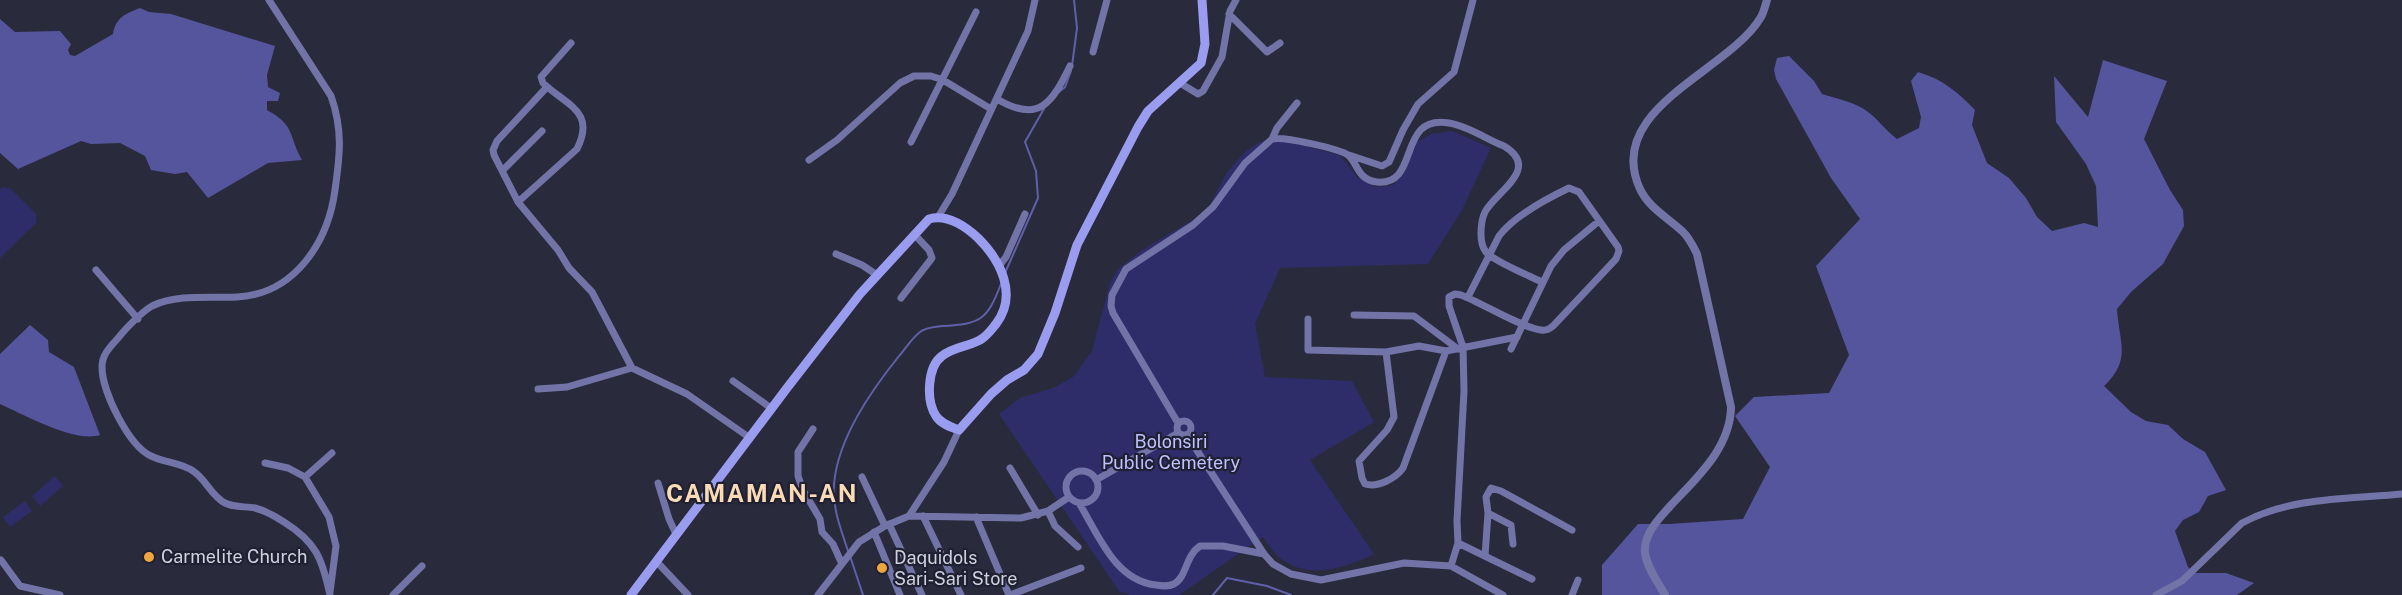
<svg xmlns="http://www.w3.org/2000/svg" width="2402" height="595" viewBox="0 0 2402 595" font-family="'Public Sans',sans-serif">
<rect width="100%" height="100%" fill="#292a3c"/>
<!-- green -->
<path fill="#2f2c6a" d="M1452,131l39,17 -29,62 -34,54 -148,4 -25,56 10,53 87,4 22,41 -64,38 64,94c-30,14 -64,26 -93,5 -7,-5 -13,-15 -18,-22l-84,58h-49l-11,-4 -120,-177 21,-16 33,-10 20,-11 19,-26 18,-68 7,-13 25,-20 64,-38 21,-40 18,-20 13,-9 15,-5 67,17 17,22 18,10 18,-2 11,-12 10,-29 17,-10z
M4,187l7,2 25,25v9l-36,35v-69z
M55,476l8,10 -23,20 -8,-10z
M25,501l7,10 -22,16 -7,-10z"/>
<!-- forest -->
<path fill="#55559d" d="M140,8l9,4 22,2 104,32 -8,29 1,12 12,6 -2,8h-11v9c29,16 21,25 35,50l-34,3 -60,35 -21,-26 -12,2 -24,-4 -6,-14 -25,-13 -29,1 -10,-3 -63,28 -18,-16v-134l15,13 45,-1 11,13 -3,6 2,5 5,1 38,-22c3,-17 12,-20 27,-26z
M1789,56l25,25 8,13c15,5 34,8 46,18 11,8 17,18 29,27l22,-11 2,-11 -10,-36 7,-9c24,7 40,20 57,38l-3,15 15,38 22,15 17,20 11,19 15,14 32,-8 14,4 -2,-41 -10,-22 -30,-42 -2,-46 34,41 15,-57 64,21 -23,58 26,51 13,20 1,16 -21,38 -32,28 -14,17c2,34 15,50 -13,77l27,26 15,9 22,4 15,14 22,13 21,38 -18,6 -9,16 -16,8 -8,11 13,36 6,6h32l28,10 -17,12h-635v-30l36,-41h31l74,-5 27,-52 -35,-51 19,-19 75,-4 20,-38 -33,-89 44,-47 -29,-41 -55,-99 -2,-9 3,-12z
M30,325l18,15 1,12 25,15 26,68c-26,8 -75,-20 -100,-31v-50z"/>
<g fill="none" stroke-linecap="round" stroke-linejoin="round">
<!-- stream -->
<path stroke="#6060aa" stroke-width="2" d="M1072,66l5,-38 -3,-28
M1059,92l6,-5 6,-16
M1005,273l33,-75 -2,-27 -11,-29 20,-35
M848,551c-7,-22 -16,-43 -14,-67 4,-46 37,-93 65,-128 7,-8 13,-18 21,-24 6,-5 14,-5 22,-6 39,-2 45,-6 59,-42
M850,556l13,39
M1213,595l14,-17 40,8 24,9"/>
<!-- minor -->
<path stroke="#7274a8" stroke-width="7" d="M269,0l62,96c12,34 9,59 4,94 -7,52 -40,104 -98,107 -27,1 -60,-3 -85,9 -9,5 -26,22 -33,31 -8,9 -17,17 -17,30 0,25 27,79 49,89 14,7 29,6 42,15 13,8 18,25 32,32 10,5 20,3 30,5 11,3 20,8 29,14 32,20 38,36 46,73
M1229,14l38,38 13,-9
M1093,52l14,-52
M1180,83l18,11 5,-3 19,-34 8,-46 6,-11
M547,87l-50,54 -4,9 1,5 24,47 40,48 11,18 23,24 40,76
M997,99c42,25 55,4 73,-33
M1272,139l5,-11 20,-25
M911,142l65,-130
M1349,155l33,11 7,-4 14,-32 15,-26 36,-32 19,-72
M809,160l28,-20 63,-57 14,-7h17l12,4 48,29
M503,170l39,-39
M518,202l59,-53c19,-38 -10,-43 -34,-66l-2,-6 30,-34
M938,217l14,-23 76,-163 7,-31
M836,254l26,11 15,10
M999,266l7,-9 19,-43
M96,270l42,49
M901,298l31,-40 -3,-8 -15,-16
M1354,315l60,1 44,33
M1308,319v31l78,2 33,-6 27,5 71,-14
M1511,349l40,-83 13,-16 35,-29
M1386,352l8,65 -7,13 -28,31 3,17 3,6c13,4 31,-6 38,-16l43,-117
M733,381l38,27
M538,389l29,-2 65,-19 55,26 63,44
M1177 428a7 7 0 1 1 14 0a7 7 0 1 1-14 0Z
M1178,423l-65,-110 -2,-7 1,-11 14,-26 67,-44 20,-18 32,-44 27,-24c11,-3 68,10 76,16 10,8 9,25 29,27 44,4 19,-68 72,-59 19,3 37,16 55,23 38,23 -9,46 -19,66 -3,6 -4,14 -4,22 0,6 1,13 5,18 7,9 44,24 56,30
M813,429l-15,23v24l5,14 17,29 2,13 11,12 9,20
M1187,435l77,119 9,10 18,10 30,6 83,-17 47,3 52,29
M265,463l23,5 17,9 24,40 7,29 -6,46
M1010,468l28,47
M1066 487a16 16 0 1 1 32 0a16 16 0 1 1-32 0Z
M305,477l27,-24
M862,477l23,49
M1096,480l82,-47
M658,483l11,36 7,15
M1079,503c19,31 36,78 77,82 6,1 12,2 18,-1 13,-7 11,-28 26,-38h23l41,8
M1048,511l7,15 23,21
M1488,513l23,12 2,19
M909,516l35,-54 15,-32
M923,516l38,79
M976,517l33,78
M889,524l33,71
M874,532l26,63
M1458,543l74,36
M1485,556l3,-43 -2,-16 5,-9 10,3 71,39
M1,560l19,26 40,9
M657,562l31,33
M1451,566l7,-23 -1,-22 7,-130 -1,-44 -14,-41v-9l6,-3 6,1c21,8 59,32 80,35 5,1 9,-1 13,-5l62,-66 3,-8 -1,-4 -39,-55 -10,-4c-23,11 -55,28 -70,48l-31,61
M393,595l29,-29
M818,595l41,-53 26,-16 24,-10 112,2 27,-7 21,-14
M1010,595l71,-27
M1572,595l6,-15
M2156,595l26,-14 60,-58c48,-26 107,-24 160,-29"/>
<!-- tertiary -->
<path stroke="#7274a8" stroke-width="8" d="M1665,595c-7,-13 -18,-27 -20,-42 -5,-41 85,-79 86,-146l-34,-153c-4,-8 -8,-17 -15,-23 -15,-14 -33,-23 -42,-42 -37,-81 89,-117 121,-172 3,-5 4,-11 6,-17"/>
<!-- secondary -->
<path stroke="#9a9def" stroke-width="9" d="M631,595l156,-207 73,-94 69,-75c18,-5 36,7 49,19 23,23 40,57 18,86 -5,6 -9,12 -16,16 -13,7 -27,7 -38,16 -15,11 -16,45 -6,60 5,8 15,11 23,14l32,-36 16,-14 17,-10 14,-16 17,-41 22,-68 61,-118 10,-16 53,-48 4,-19 -3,-44"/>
</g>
<!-- markers -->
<g fill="#f0a63e" stroke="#1f2032" stroke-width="2">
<circle cx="149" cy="557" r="6"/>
<circle cx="882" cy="568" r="6"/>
</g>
<g text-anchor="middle" stroke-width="4.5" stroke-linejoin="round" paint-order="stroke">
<!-- park labels -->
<g font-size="18" fill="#bdc1ff" stroke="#1f2032">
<text x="1171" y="448">Bolonsiri<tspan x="1171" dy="21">Public Cemetery</tspan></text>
</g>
<!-- poi labels -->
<g font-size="18" fill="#d0d1dd" stroke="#1f2032" text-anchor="start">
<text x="161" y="563">Carmelite Church</text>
<text x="894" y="564">Daquidols<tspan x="894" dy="21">Sari-Sari Store</tspan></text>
</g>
<!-- district labels -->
<g font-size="24" font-weight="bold" letter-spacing="1.5" fill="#fadbb6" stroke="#1f2032">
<text x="762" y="502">CAMAMAN-AN</text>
</g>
</g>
</svg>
